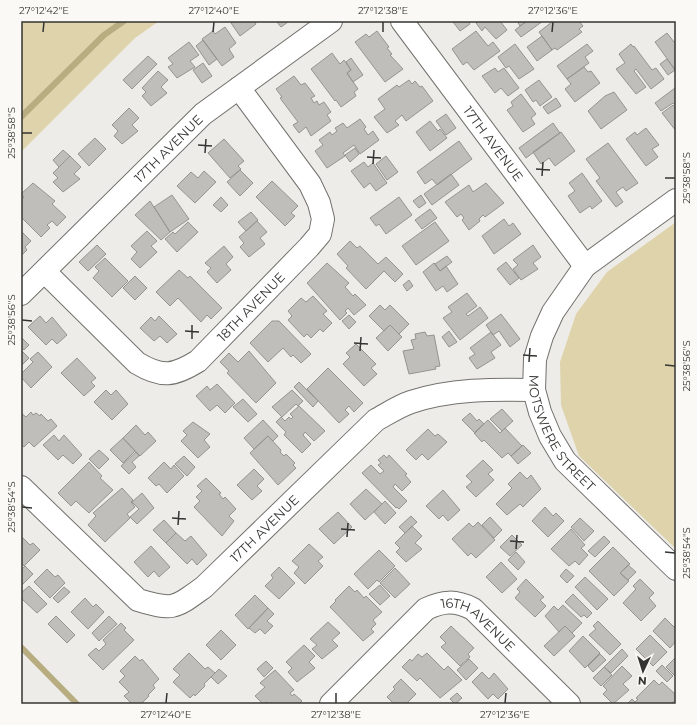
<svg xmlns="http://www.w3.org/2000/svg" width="697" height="725" viewBox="0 0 697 725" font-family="Montserrat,sans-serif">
<rect width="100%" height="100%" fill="#edece8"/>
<!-- green -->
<path fill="#ded3ab" d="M21,21h138l-24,17 -114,114z
M676,222v327l-97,-93 -18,-51 -1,-43 16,-48 31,-42z"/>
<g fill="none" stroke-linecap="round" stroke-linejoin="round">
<!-- stream -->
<path stroke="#b8ad81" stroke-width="6" d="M21,117l83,-82 20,-14
M21,647l56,57"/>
</g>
<!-- building -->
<path fill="#bfbeba" stroke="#959491" d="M235,21h19l2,3 -16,12 -9,-13z
M276,21h11l1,1 -7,5z
M455,21h13l2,3 -10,7 -7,-9z
M479,21h21l7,9 -11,9 -11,-12 -3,4 -6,-8z
M517,21h10l-7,5z
M527,21h16l-22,16 -6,-7z
M551,21h28l4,5 -4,3 3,3 -25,18 -2,-2 -3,2 -13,-18 13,-10z
M225,27l11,16 -7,6 5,8 -12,9 -20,-27 11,-8 2,3z
M377,31l12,16 -2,1 5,6 -2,1 13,14 -18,13 -30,-40 11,-8 3,3z
M476,31l12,15 5,-4 7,9 -26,19 -7,-8 -4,3 -11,-16z
M667,33l7,9 2,-2v31l-21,-29z
M542,36l10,14 -15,11 -10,-14z
M203,40l14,19 -8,6 -13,-19z
M189,42l10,13 -9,6 5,6 -18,11 -9,-11 5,-3 -5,-6z
M515,44l19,25 -15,10 -10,-13 -3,2 -8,-11z
M587,44l6,7 -8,6 4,6 -22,16 -10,-13z
M631,44l2,3 1,-1 18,24 4,-2 8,11 -13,10 -15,-20 -2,2 12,16 -10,7 -20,-25 9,-6 -6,-9z
M332,53l8,11 4,-4 7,10 -4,3 11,16 -4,3 2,4 -15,11 -5,-7 -1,1 -24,-32z
M148,56l9,8 -25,25 -9,-9z
M351,58l12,17 -10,7 -6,-9 4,-3 -5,-8z
M667,59l8,11 -7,5 -8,-11z
M203,63l9,13 -10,7 -9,-13z
M584,67l4,5 3,-1 9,12 -25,19 -10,-13 6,-5 -4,-5z
M495,68l3,4 6,-4 15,20 -11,8 -7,-8 -6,5 -13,-17z
M158,71l10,9 -7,7 6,6 -16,13 -9,-10 4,-4 -4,-4z
M294,76l7,9 4,-2 10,13 -4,2 3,5 3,-2 2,4 5,-3 7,10 -4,3 4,6 -20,15 -5,-9 -7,6 -6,-8 5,-3 -18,-24 2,-1 -6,-8z
M409,80l3,4 3,-3 5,6 2,-1 11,15 -27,20 -4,-6 -7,6 4,4 -12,8 -13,-16 11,-8 -7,-10 19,-14 2,2z
M539,80l13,17 -12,9 -4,-6 -3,2 -8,-12z
M675,88l1,18 -3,-3 -12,8 -6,-8z
M614,92l13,18 -26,19 -13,-18 17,-15z
M521,94l15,20 -5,4 4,6 -12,8 -16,-22 6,-4 -2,-4z
M556,98l5,8 -13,8 -5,-7z
M673,105l3,4v22l-14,-18z
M129,108l10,10 -7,7 6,6 -16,13 -8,-8 4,-5 -6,-6z
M446,114l10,14 -10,7 -10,-14z
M360,119l6,8 -2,2 4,6 5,-4 6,9 -19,14 -6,-9 -11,8 2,3 -18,12 -12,-17 8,-6 -4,-5 11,-8 2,3 5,-4 -2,-3 8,-5 4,5z
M430,121l8,10 2,-2 7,9 -17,13 -14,-19z
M553,123l7,10 -34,25 -7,-10z
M646,128l13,17 -7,4 6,8 -12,9 -20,-27 9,-7 2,3z
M561,132l14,19 -20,15 -6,-8 -8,6 -8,-12z
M95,138l11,11 -17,17 -11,-12z
M224,139l20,22 -6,5 3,3 -11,9 -22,-25z
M459,141l13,18 -35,26 -5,-6 -7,5 -8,-12z
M608,143l30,40 -12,8 -3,-4 -7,5 7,10 -7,5 -20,-26 4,-3 -14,-19z
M355,148l4,6 -9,8 -5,-7z
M63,150l7,6 -11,11 -6,-7z
M70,156l11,11 -7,7 6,5 -17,13 -10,-10 5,-4 -5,-5z
M386,156l12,16 -11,8 -11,-16z
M364,162l4,5 5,-4 14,20 -11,8 -6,-8 -6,5 -13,-17z
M240,170l13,13 -13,13 -13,-14z
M204,171l12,11 -21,21 -18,-17 14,-14 7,6z
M582,173l20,28 -10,8 -2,-3 -10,7 -12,-17 7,-5 -6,-8z
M451,174l8,11 -27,20 -8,-11z
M272,181l26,25 -7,7 4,3 -10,10 -29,-29z
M33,183l22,18 -3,3 14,13 -9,9 -5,-5 -5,4 3,3 -9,9 -20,-20v-18l3,-2 -3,-3z
M486,183l18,20 -19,14 -2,-2 -4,4 1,2 -11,9 -7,-10 2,-2 -3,-4 -4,3 -12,-15 24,-17 4,7z
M172,195l17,24 -19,13 -16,-25z
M421,195l5,8 -7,5 -6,-7z
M221,197l7,8 -7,7 -8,-7z
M399,197l13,18 -26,19 -7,-10 -3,2 -6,-8z
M150,201l20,31 -9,8 -26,-25z
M430,209l7,9 -15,11 -7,-9z
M251,212l7,8 -12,11 -8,-9z
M504,219l5,7 4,-3 8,11 -27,20 -12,-18z
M257,221l10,11 -7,6 5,6 -16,13 -9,-10 4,-4 -5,-6z
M188,222l10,10 -21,20 -12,-13 8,-7 2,2z
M435,222l14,19 -33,24 -14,-19z
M21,231l10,10 -6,6 2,3 -6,6z
M147,231l10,10 -6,5 6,6 -17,16 -9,-9 6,-7 -6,-6z
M350,241l7,7 3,-2 18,18 8,-7 17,17 -8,8 -11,-11 -18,18 -20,-21 2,-2 -11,-12z
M97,245l9,9 -18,17 -9,-9z
M533,245l8,12 -8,6 5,6 -17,11 -8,-11 5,-4 -5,-5z
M224,246l9,11 -7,7 5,6 -14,13 -10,-11 4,-4 -6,-5z
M447,256l5,6 -12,9 -5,-7z
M105,258l23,23 -16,16 -19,-19 6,-7 -4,-4z
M506,262l13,16 -9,7 -13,-16z
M327,263l22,20 -4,4 8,9 2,-2 11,11 -12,10 -6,-7 -3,3 2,2 -7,7 -33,-37z
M434,263l6,8 6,-5 12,18 -11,8 -4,-6 -7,5 -13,-19z
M179,270l9,8 2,-2 32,32 -11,11 -4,-4 -6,7 -23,-24 -8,8 -14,-14z
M135,276l12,12 -12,12 -12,-12z
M409,280l4,6 -6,5 -4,-6z
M467,293l10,13 -11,8 2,2 12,-9 8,11 -28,22 -17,-22 9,-6 -4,-5z
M313,296l14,15 -4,3 9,9 -9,9 -3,-3 -9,9 -4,-4 -3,3 -16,-17 4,-4 -4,-5 13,-13 5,4z
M380,305l5,5 5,-5 19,19 -10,10 -9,-9 -6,6 -15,-15z
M501,314l19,25 -10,8 -11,-16 -6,4 -7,-10z
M349,315l7,7 -7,7 -7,-8z
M40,316l6,7 6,-6 15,18 -10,9 -5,-5 -6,6 -18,-18z
M159,316l18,18 -10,9 -7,-7 -6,5 -14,-13 11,-11 4,4z
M272,321h7l32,33 -10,9 -8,-8 -2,2 -8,-9 -15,14 -18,-19z
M390,325l12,12 -14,14 -12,-13z
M449,331l8,11 -8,5 -7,-10z
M425,332l2,4 7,-1 6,31 -5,1 1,2 -27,5 -6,-23 11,-2 -3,-9 5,-1 -1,-5z
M491,332l10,13 -10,7 4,6 -18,11 -8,-11 6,-4 -5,-6z
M21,337l8,8 -5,5 -3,-3z
M356,344l20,20 -5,4 6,6 -13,12 -21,-22 7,-7 -4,-4z
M21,350l8,8 -8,8z
M249,351l27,32 -20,20 -29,-30 2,-2 -9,-9 9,-9 9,9z
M38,352l14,15 -21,21 -10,-11v-3l12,-12 -3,-3z
M77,358l19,20 -5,4 4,4 -11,10 -23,-23z
M328,368l35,35 -9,9 -5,-6 -4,4 4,4 -10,9 -32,-34z
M299,382l19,19 -5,6 -19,-20z
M217,384l18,19 -10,10 -8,-8 -7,6 -14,-15 11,-10 3,4z
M106,390l5,5 5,-5 12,14 -16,16 -18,-18z
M292,390l11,11 -5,5 -2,-2 -14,13 -10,-10z
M243,399l14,15 -9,8 -15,-15z
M299,406l26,25 -11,10 -9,-9 -2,3 8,9 -9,9 -18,-18 2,-3 -10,-10 5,-5 4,4 4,-4 2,2 2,-2 -3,-3z
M502,409l11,12 -11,10 -12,-12z
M31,412l2,3 3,-2 4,3 1,-2 7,7 3,-2 6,7 -23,21 -5,-5 -5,5 -3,-2v-32l5,4z
M470,413l7,8 2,-2 5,5 -9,9 -13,-13z
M263,420l15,16 -5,5 -5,-5 -14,13 -10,-11z
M488,420l12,13 5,-5 17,18 -11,10 -3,-3 -6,5 -18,-18 -2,2 -8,-9z
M193,422l17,12 -6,6 6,7 -12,11 -17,-17 6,-6 -4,-4z
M136,425l9,10 3,-3 8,9 -16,15 -17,-18z
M428,429l7,7 3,-2 9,8 -19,18 -6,-6 -6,6 -10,-10z
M54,435l5,6 5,-6 18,20 -9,9 -10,-9 -5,5 -15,-15z
M268,436l13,14 -1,2 4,4 2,-2 9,9 -2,2 3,3 -18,17 -28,-32z
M123,438l12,13 -12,12 -13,-13z
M523,445l8,8 -13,11 -7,-8z
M99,450l10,9 -10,10 -10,-10z
M136,452l3,4 -7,6 4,5 -7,7 -8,-8z
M384,455l3,3 2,-3 18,19 -2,1 6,7 -9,9 -7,-7 -2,3 14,14 -8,8 -2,-2 -1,1 -34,-35 9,-8 9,9 4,-3 -6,-6 3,-2 -3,-3z
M184,456l11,11 -8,9 -12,-12z
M483,460l10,10 -5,4 6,6 -18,17 -10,-10 6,-5 -6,-6z
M89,462l13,14 -2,2 13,12 -24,23 -13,-12 -5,5 -13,-13z
M164,462l7,7 3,-4 10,11 -17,17 -8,-9 -3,2 -8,-8z
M254,469l10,10 -7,7 5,5 -10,9 -15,-15z
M520,472l7,7 4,-4 10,14 -18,18 -3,-3 -13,11 -11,-11 16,-16 -4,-4z
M206,478l15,15 -2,1 4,5 2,-2 11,12 -7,7 5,5 -12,15 -28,-29 6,-6 -4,-4 6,-6 -5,-5z
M122,488l11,12 -2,2 4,5 -8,7 3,4 -25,24 -17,-17 8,-9 -3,-3z
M366,489l16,15 -17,16 -15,-16z
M443,490l17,20 -12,11 -5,-6 -4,4 -13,-13z
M142,493l12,15 -17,16 -7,-7 9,-8 -7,-7z
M385,501l11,12 -11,11 -11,-12z
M545,507l8,9 3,-3 8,8 -16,16 -16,-16z
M338,512l14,15 -18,17 -15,-15z
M411,516l6,6 -12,11 -6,-6z
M490,517l12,13 -8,8 -12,-13z
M580,518l14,13 -10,10 -13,-14z
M164,520l12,13 -10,10 -13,-13z
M478,522l17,18 -19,18 -5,-5 -3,3 -16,-17 17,-16 4,4z
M412,526l10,10 -7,7 7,6 -16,13 -10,-10 4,-4 -5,-5z
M571,529l14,16 -4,3 7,7 -9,10 -4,-4 -6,5 -18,-17z
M176,533l9,8 6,-5 16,19 -10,10 -5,-6 -5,5 -21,-21z
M512,535l10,10 -12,11 -10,-9z
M21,536l9,9 3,-2 7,7 -16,16 -3,-4z
M604,536l6,6 -15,15 -7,-6z
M309,544l14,13 -5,4 5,5 -18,18 -11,-11 5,-6 -7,-6z
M151,546l19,21 -11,10 -5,-6 -6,6 -14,-15z
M613,547l17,17 -10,9 9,8 -15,15 -25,-25z
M379,550l16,16 -16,16 -2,-2 -9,9 -14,-15z
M516,552l9,10 -7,8 -10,-10z
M501,562l16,17 -15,14 -16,-16z
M628,565l8,7 -8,8 -8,-7z
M25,566l8,8 -12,12v-16z
M279,567l16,16 -16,16 -14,-13 8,-8 -2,-3z
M395,568l15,16 -15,14 -15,-15z
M47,569l8,8 3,-2 7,8 -15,15 -16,-16z
M566,569l8,7 -7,7 -7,-7z
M585,577l23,22 -11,11 -22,-23z
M526,579l18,18 -4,3 6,6 -11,11 -20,-19 5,-6 -3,-3z
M640,579l14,14 -5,5 7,8 -15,15 -18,-18 13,-14 -3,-3z
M380,585l10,11 -10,9 -11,-11z
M29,586l18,18 -10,9 -16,-15v-5z
M349,586l6,6 2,-2 7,8 2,-2 16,16 -9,8 3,4 -5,5 3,3 -11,9 -33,-34 6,-6 -1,-1z
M64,587l6,5 -12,11 -5,-5z
M573,594l19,19 -5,5 -3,-3 -3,2 -16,-15z
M255,595l13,13 -20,21 -13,-14z
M85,598l8,9 3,-3 8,8 -16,17 -17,-17z
M563,605l19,18 -10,10 -7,-7 -6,6 -14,-16 9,-10 4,4z
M268,608l6,6 -7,7 6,5 -8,8 -5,-5 -5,4 -6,-5z
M56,616l19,19 -8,8 -19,-19z
M109,616l8,8 -18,17 -7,-8z
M665,618l9,9 2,-1v15l-6,7 -17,-17z
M598,621l23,23 -11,11 -21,-20 7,-6 -3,-3z
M328,622l12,11 -8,7 6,6 -16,13 -10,-10 5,-4 -7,-6z
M121,623l5,5 -2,2 10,10 -31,30 -15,-15 8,-7 3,3 7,-7 -3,-4z
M451,626l23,22 -6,6 2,3 -10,9 -19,-19 5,-4 -6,-6z
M565,626l10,10 -21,20 -10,-10z
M221,630l15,15 -15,15 -15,-15z
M650,635l17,17 -14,14 -17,-17z
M583,636l17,17 -15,15 -16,-17z
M304,645l11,11 -6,6 6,6 -18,14 -9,-10 4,-4 -6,-6z
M622,649l6,7 -17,17 -7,-6z
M189,653l16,16 3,-2 7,6 -11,11 1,2 -10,10 -1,-2 -4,4 -17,-16 7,-7 -7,-6z
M427,653l17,17 4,-4 14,14 -22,18 -20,-20 -3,3 -15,-14 8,-8 2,2 6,-7 4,3z
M600,654l6,6 -13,12 -5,-6z
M135,656l5,5 2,-2 17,20 -6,6 2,3 -7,7 1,1 -8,8h-9l-8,-8 5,-4 -10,-10 6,-6 -5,-5z
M676,657v18l-1,1 -9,-9z
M469,659l9,9 -12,12 -9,-10z
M266,661l7,7 -9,9 -7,-8z
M662,665l11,11 -6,6 -11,-11z
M622,666l10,10 -9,8 6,6 -16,14 -10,-10 4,-4 -4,-4z
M604,667l8,8 -11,11 -8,-8z
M219,669l8,7 -9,8 -7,-7z
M275,670l19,20 -4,3 2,3 2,-2 8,7 -3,3h-30l-2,-2 -4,2 -8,-8 10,-9 -5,-4z
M482,672l7,7 5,-6 14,16 -10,10 -5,-5 -5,5 -16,-17z
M401,679l15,15 -10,10h-12l-7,-7 8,-8 -2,-2z
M654,680l5,5 3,-3 14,13v4l-5,5h-44l5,-5 3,3 3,-3 -2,-1z
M457,693l5,5 -7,6 -5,-5z"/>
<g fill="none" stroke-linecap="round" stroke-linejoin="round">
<defs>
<g id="minor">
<path id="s1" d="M402,21l183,245"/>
<path id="s2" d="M676,200l-91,66 -32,46 -11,24 -7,23 -1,31 6,22 10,24 15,25 111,108"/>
<path id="s3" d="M45,272l92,91c25,15 37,13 61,-2l111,-114 11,-13 3,-15 -4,-16 -9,-19 -71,-96"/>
<path id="s4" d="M21,294l182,-180 128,-93"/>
<path id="s5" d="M21,487l117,113c36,11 37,8 66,-13l172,-167c11,-6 23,-14 35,-18 39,-13 83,-13 123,-12"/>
<path id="s6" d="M331,704l95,-95c17,-8 29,-9 47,0l96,95"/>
</g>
</defs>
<!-- minor casing -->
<use href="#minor" stroke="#72716d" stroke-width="24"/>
<!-- minor -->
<use href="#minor" stroke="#fff" stroke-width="22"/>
</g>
<!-- ticks -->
<path fill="none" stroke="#343432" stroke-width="1.5" d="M43,32l1,-10M213,32l1,-10M383,32v-10M552,32l1,-10M22,133h10M198,145l14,1M205,153l1,-14M367,157l14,1M373,164l1,-14M536,169l14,1M542,176l1,-14M665,178h10M22,320l10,1M185,331l14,1M192,339v-14M354,343l14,1M360,351l1,-14M523,355l14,1M529,362l1,-14M665,365l10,1M22,507l10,1M172,518l14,1M178,525l1,-14M341,529l14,1M347,537l1,-14M510,541l14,1M516,549l1,-14M665,552l10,1M166,703l1,-10M336,703v-10M505,703l1,-10"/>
<g text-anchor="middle" stroke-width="3.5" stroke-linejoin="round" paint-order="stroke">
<!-- street labels -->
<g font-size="13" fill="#343432" stroke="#faf9f5">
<text dy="5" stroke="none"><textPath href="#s1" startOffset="153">17TH AVENUE</textPath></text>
<text dy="5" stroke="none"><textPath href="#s4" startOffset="207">17TH AVENUE</textPath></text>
<text dy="5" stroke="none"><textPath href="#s3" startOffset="271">18TH AVENUE</textPath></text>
<text dy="5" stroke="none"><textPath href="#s2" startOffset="301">MOTSWERE STREET</textPath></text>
<text dy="5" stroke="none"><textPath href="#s5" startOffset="319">17TH AVENUE</textPath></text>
<text dy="5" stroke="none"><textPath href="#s6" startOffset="195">16TH AVENUE</textPath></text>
</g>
</g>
<!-- border -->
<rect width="697" height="725" fill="none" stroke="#faf9f5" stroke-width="44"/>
<!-- north arrow -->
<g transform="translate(643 671) rotate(184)" stroke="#faf9f5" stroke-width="3" paint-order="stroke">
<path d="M0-3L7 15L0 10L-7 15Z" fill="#343432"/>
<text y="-6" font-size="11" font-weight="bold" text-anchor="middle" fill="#343432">N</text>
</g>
<rect x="22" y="22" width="653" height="681" fill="none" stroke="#343432" stroke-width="1.5"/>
<g font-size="10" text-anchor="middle" fill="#343432">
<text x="44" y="14">27°12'42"E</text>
<text x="214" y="14">27°12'40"E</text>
<text x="383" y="14">27°12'38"E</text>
<text x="553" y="14">27°12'36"E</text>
<text transform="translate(11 133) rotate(-90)" y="4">25°38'58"S</text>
<text transform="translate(686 178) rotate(-90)" y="4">25°38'58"S</text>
<text transform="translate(11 320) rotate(-90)" y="4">25°38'56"S</text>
<text transform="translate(686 366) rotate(-90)" y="4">25°38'56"S</text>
<text transform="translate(11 507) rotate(-90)" y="4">25°38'54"S</text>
<text transform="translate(686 553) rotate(-90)" y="4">25°38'54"S</text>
<text x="166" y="718">27°12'40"E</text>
<text x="336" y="718">27°12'38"E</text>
<text x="505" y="718">27°12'36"E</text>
</g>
</svg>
